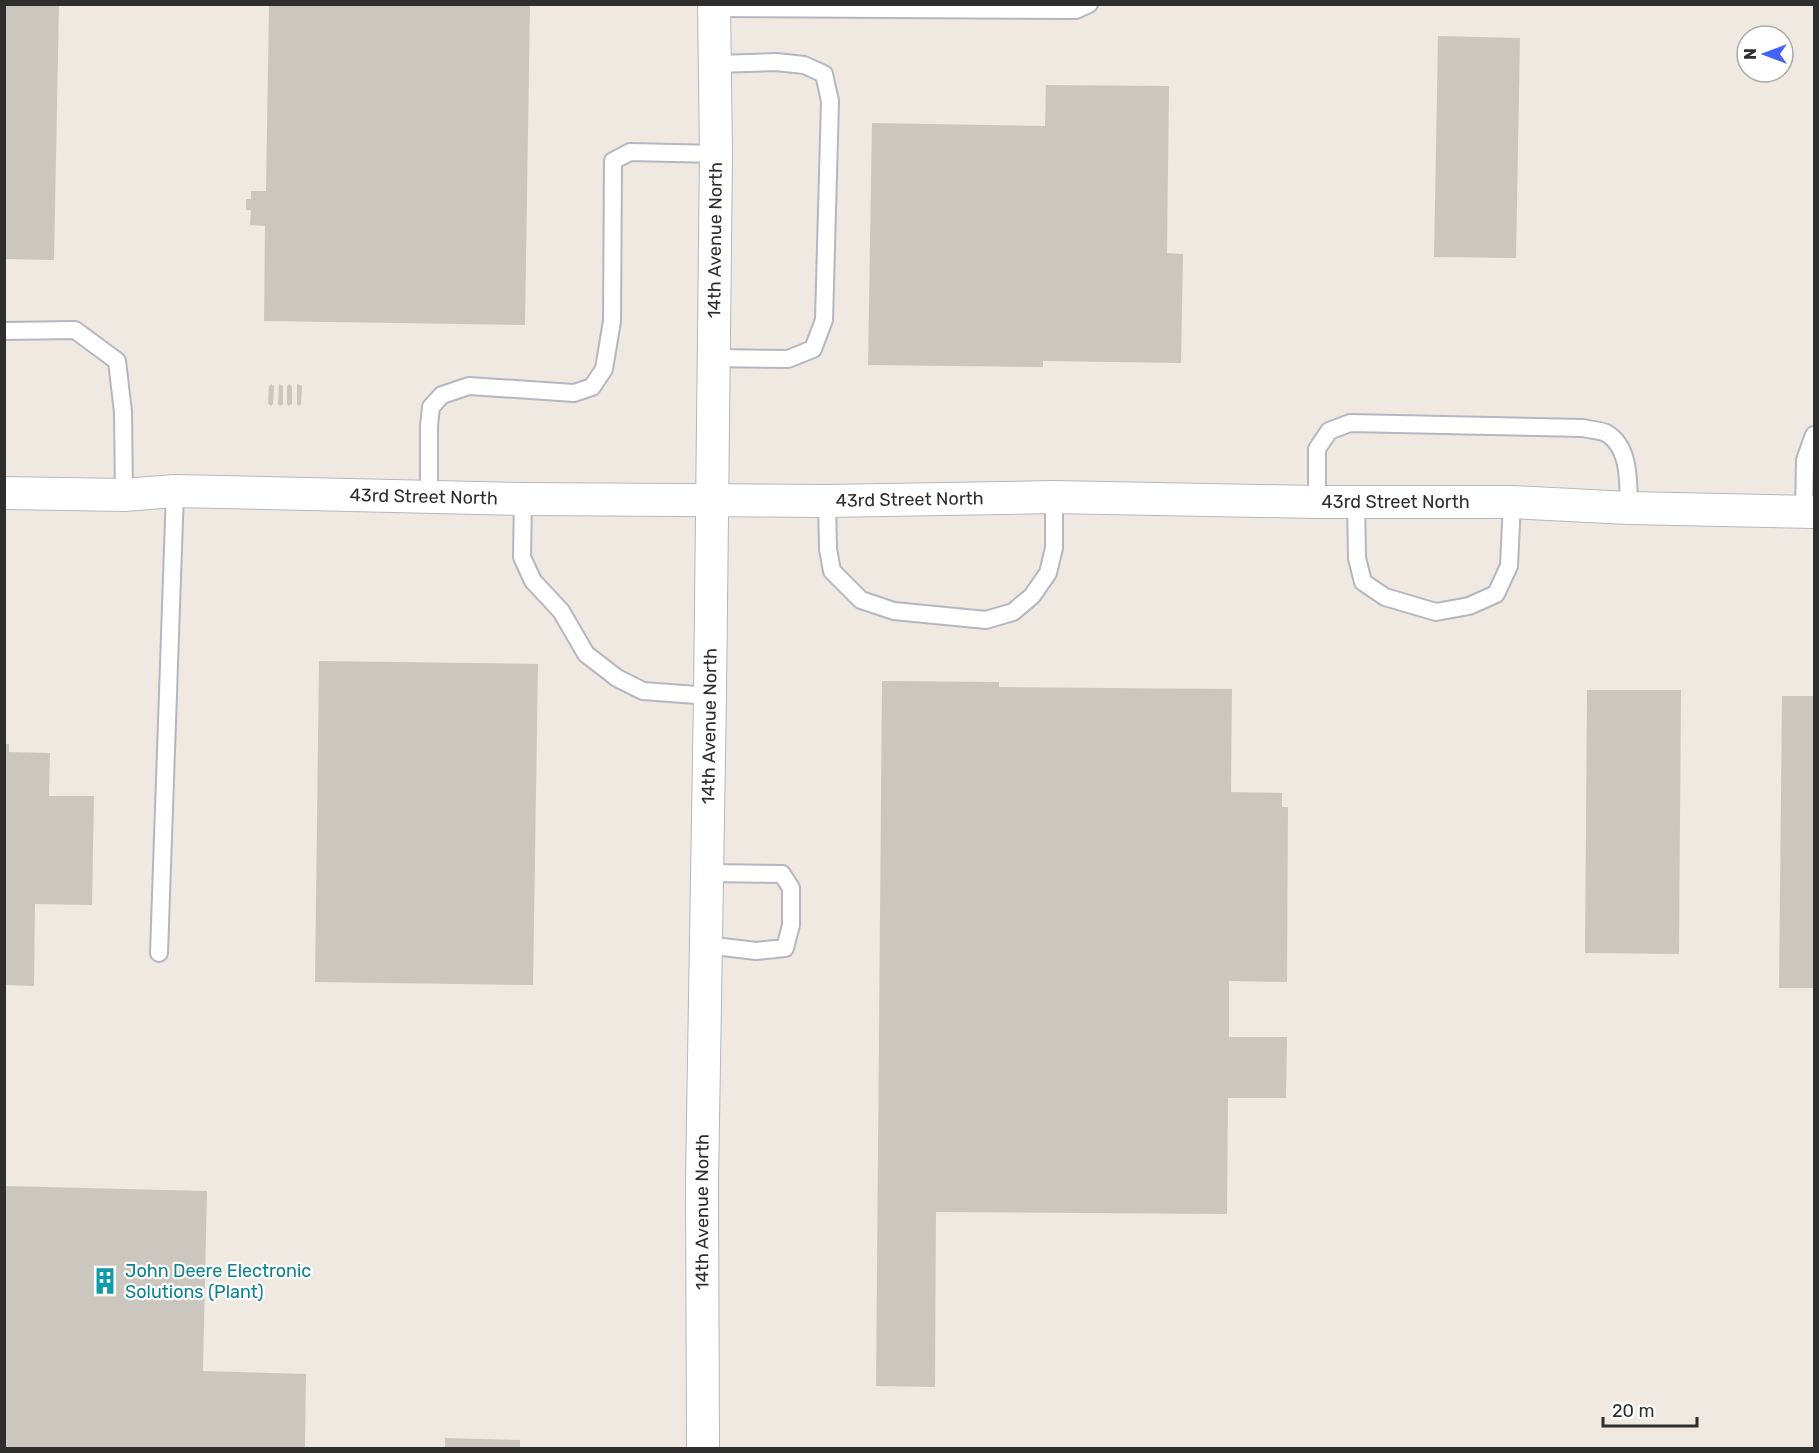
<svg xmlns="http://www.w3.org/2000/svg" width="1819" height="1453" viewBox="0 0 1819 1453" font-family="Rubik,sans-serif">
<rect width="100%" height="100%" fill="#efe9e1"/>
<!-- building -->
<path fill="#cbc7bf" d="M4,4h55l-5,256 -50,-1z
M269,4h261l-5,321 -261,-4 1,-95 -15,-1 1,-15h-5v-11h5v-8h15z
M1438,36l82,2 -4,220 -82,-1z
M1046,85l123,1 -2,167 16,1 -2,109 -138,-2v6l-175,-2 4,-242 173,3z
M271,384l3,2 -1,18 -2,2 -3,-3 1,-17z
M279,384l4,2v18l-3,2 -2,-2z
M290,384l2,3v17l-3,2 -2,-2v-18z
M297,384l5,2 -1,18 -2,2 -2,-2z
M319,661l219,3 -5,321 -218,-3z
M882,681l117,1v5l233,2 -1,103 51,1v14h6l-1,175 -58,-1v56h58l-1,61h-58l-1,116 -291,-2 -1,175 -59,-1z
M1587,690h94l-2,264 -94,-1z
M1782,696h32v292h-35z
M4,744h5v8l41,1 -1,43h45l-2,109 -57,-1 -1,82 -30,-1z
M4,1186l203,5 -4,180 103,3 -1,74h-301z
M445,1438l75,2v8h-75z"/>
<g fill="none" stroke-linecap="round" stroke-linejoin="round">
<defs>
<path id="service" d="M714,8l362,2 13,-6
M4,331l71,-1 42,31 6,51 1,83
M714,358l74,1 25,-10 11,-29 6,-219 -6,-27 -20,-9 -28,-3 -61,2
M429,496v-70l2,-19 11,-12 27,-9 105,7 18,-6 12,-18 8,-48 1,-160 17,-9 86,2
M523,499l-1,58 11,24 28,30 25,43 31,24 26,13 67,5
M827,501l1,48 4,22 29,29 33,11 92,9 27,-8 19,-16 16,-23 6,-25v-51
M1317,502v-53l12,-18 21,-8 233,5c7,2 17,2 23,5 25,14 22,51 23,75
M1356,502l1,56 6,24 22,15 51,15 33,-6 27,-12 13,-28 3,-64
M1804,512l1,-52 9,-25
M706,945l50,6 29,-3 6,-23v-37l-9,-14 -75,-1
M159,953l16,-462"/>
<g id="minor">
<path id="s1" d="M4,493l120,2 51,-4 348,8 304,2 227,-4 263,5h195l117,6 185,4"/>
<path id="s2" d="M703,1448l-1,-266 8,-486 6,-542 -2,-150"/>
</g>
</defs>
<!-- service casing -->
<use href="#service" stroke="#b4b7c1" stroke-width="20"/>
<!-- minor casing -->
<use href="#minor" stroke="#b4b7c1" stroke-width="34"/>
<!-- service -->
<use href="#service" stroke="#fff" stroke-width="16"/>
<!-- minor -->
<use href="#minor" stroke="#fff" stroke-width="32"/>
</g>
<!-- icons -->
<defs>
<symbol id="building-bare" viewBox="-9 -9 18 18"><path d="M-4-6H4V6H1V3H-1V6H-4ZM-2.5-4.3h1.7v1.8h-1.7ZM.8-4.3h1.7v1.8H.8ZM-2.5-1h1.7V.8h-1.7ZM.8-1h1.7V.8H.8Z" fill="#0f9aa8" stroke="#fff" stroke-width="2.5" paint-order="stroke"/></symbol>
</defs>
<g fill-rule="evenodd">
<use href="#building-bare" x="86" y="1262" width="38" height="38"/>
</g>
<g text-anchor="middle" stroke-width="4.5" stroke-linejoin="round" paint-order="stroke">
<!-- street labels -->
<g font-size="18" fill="#2e2e2e" stroke="#fff">
<text dy="6" stroke="none"><textPath href="#s2" startOffset="1208">14th Avenue North</textPath></text>
<text dy="6" stroke="none"><textPath href="#s1" startOffset="420">43rd Street North</textPath></text>
<text dy="6" stroke="none"><textPath href="#s1" startOffset="906">43rd Street North</textPath></text>
<text dy="6" stroke="none"><textPath href="#s1" startOffset="1392">43rd Street North</textPath></text>
<text dy="6" stroke="none"><textPath href="#s2" startOffset="722">14th Avenue North</textPath></text>
<text dy="6" stroke="none"><textPath href="#s2" startOffset="236">14th Avenue North</textPath></text>
</g>
<!-- culture labels -->
<g font-size="18" fill="#0d838f" stroke="#fff" text-anchor="start">
<text x="125" y="1277">John Deere Electronic<tspan x="125" dy="21">Solutions (Plant)</tspan></text>
</g>
</g>
<!-- border -->
<rect width="1819" height="1453" fill="none" stroke="#2e2e2e" stroke-width="12"/>
<!-- north arrow -->
<g transform="translate(1765 54) rotate(270)"><circle r="28" fill="#ffffff" stroke="#ababab" stroke-width="1.5"/>
<path d="M0-4.5L10 22L0 15L-10 22Z" fill="#4264fb"/>
<text y="-9" font-size="16" font-weight="bold" text-anchor="middle" fill="#2e2e2e">N</text>
</g>
<!-- scale -->
<path d="M1603 1417v9h94v-9" fill="none" stroke="#2e2e2e" stroke-width="3"/>
<text x="1612" y="1417" font-size="18" fill="#2e2e2e" stroke="#ffffff" stroke-width="4.5" paint-order="stroke">20 m</text>
</svg>
